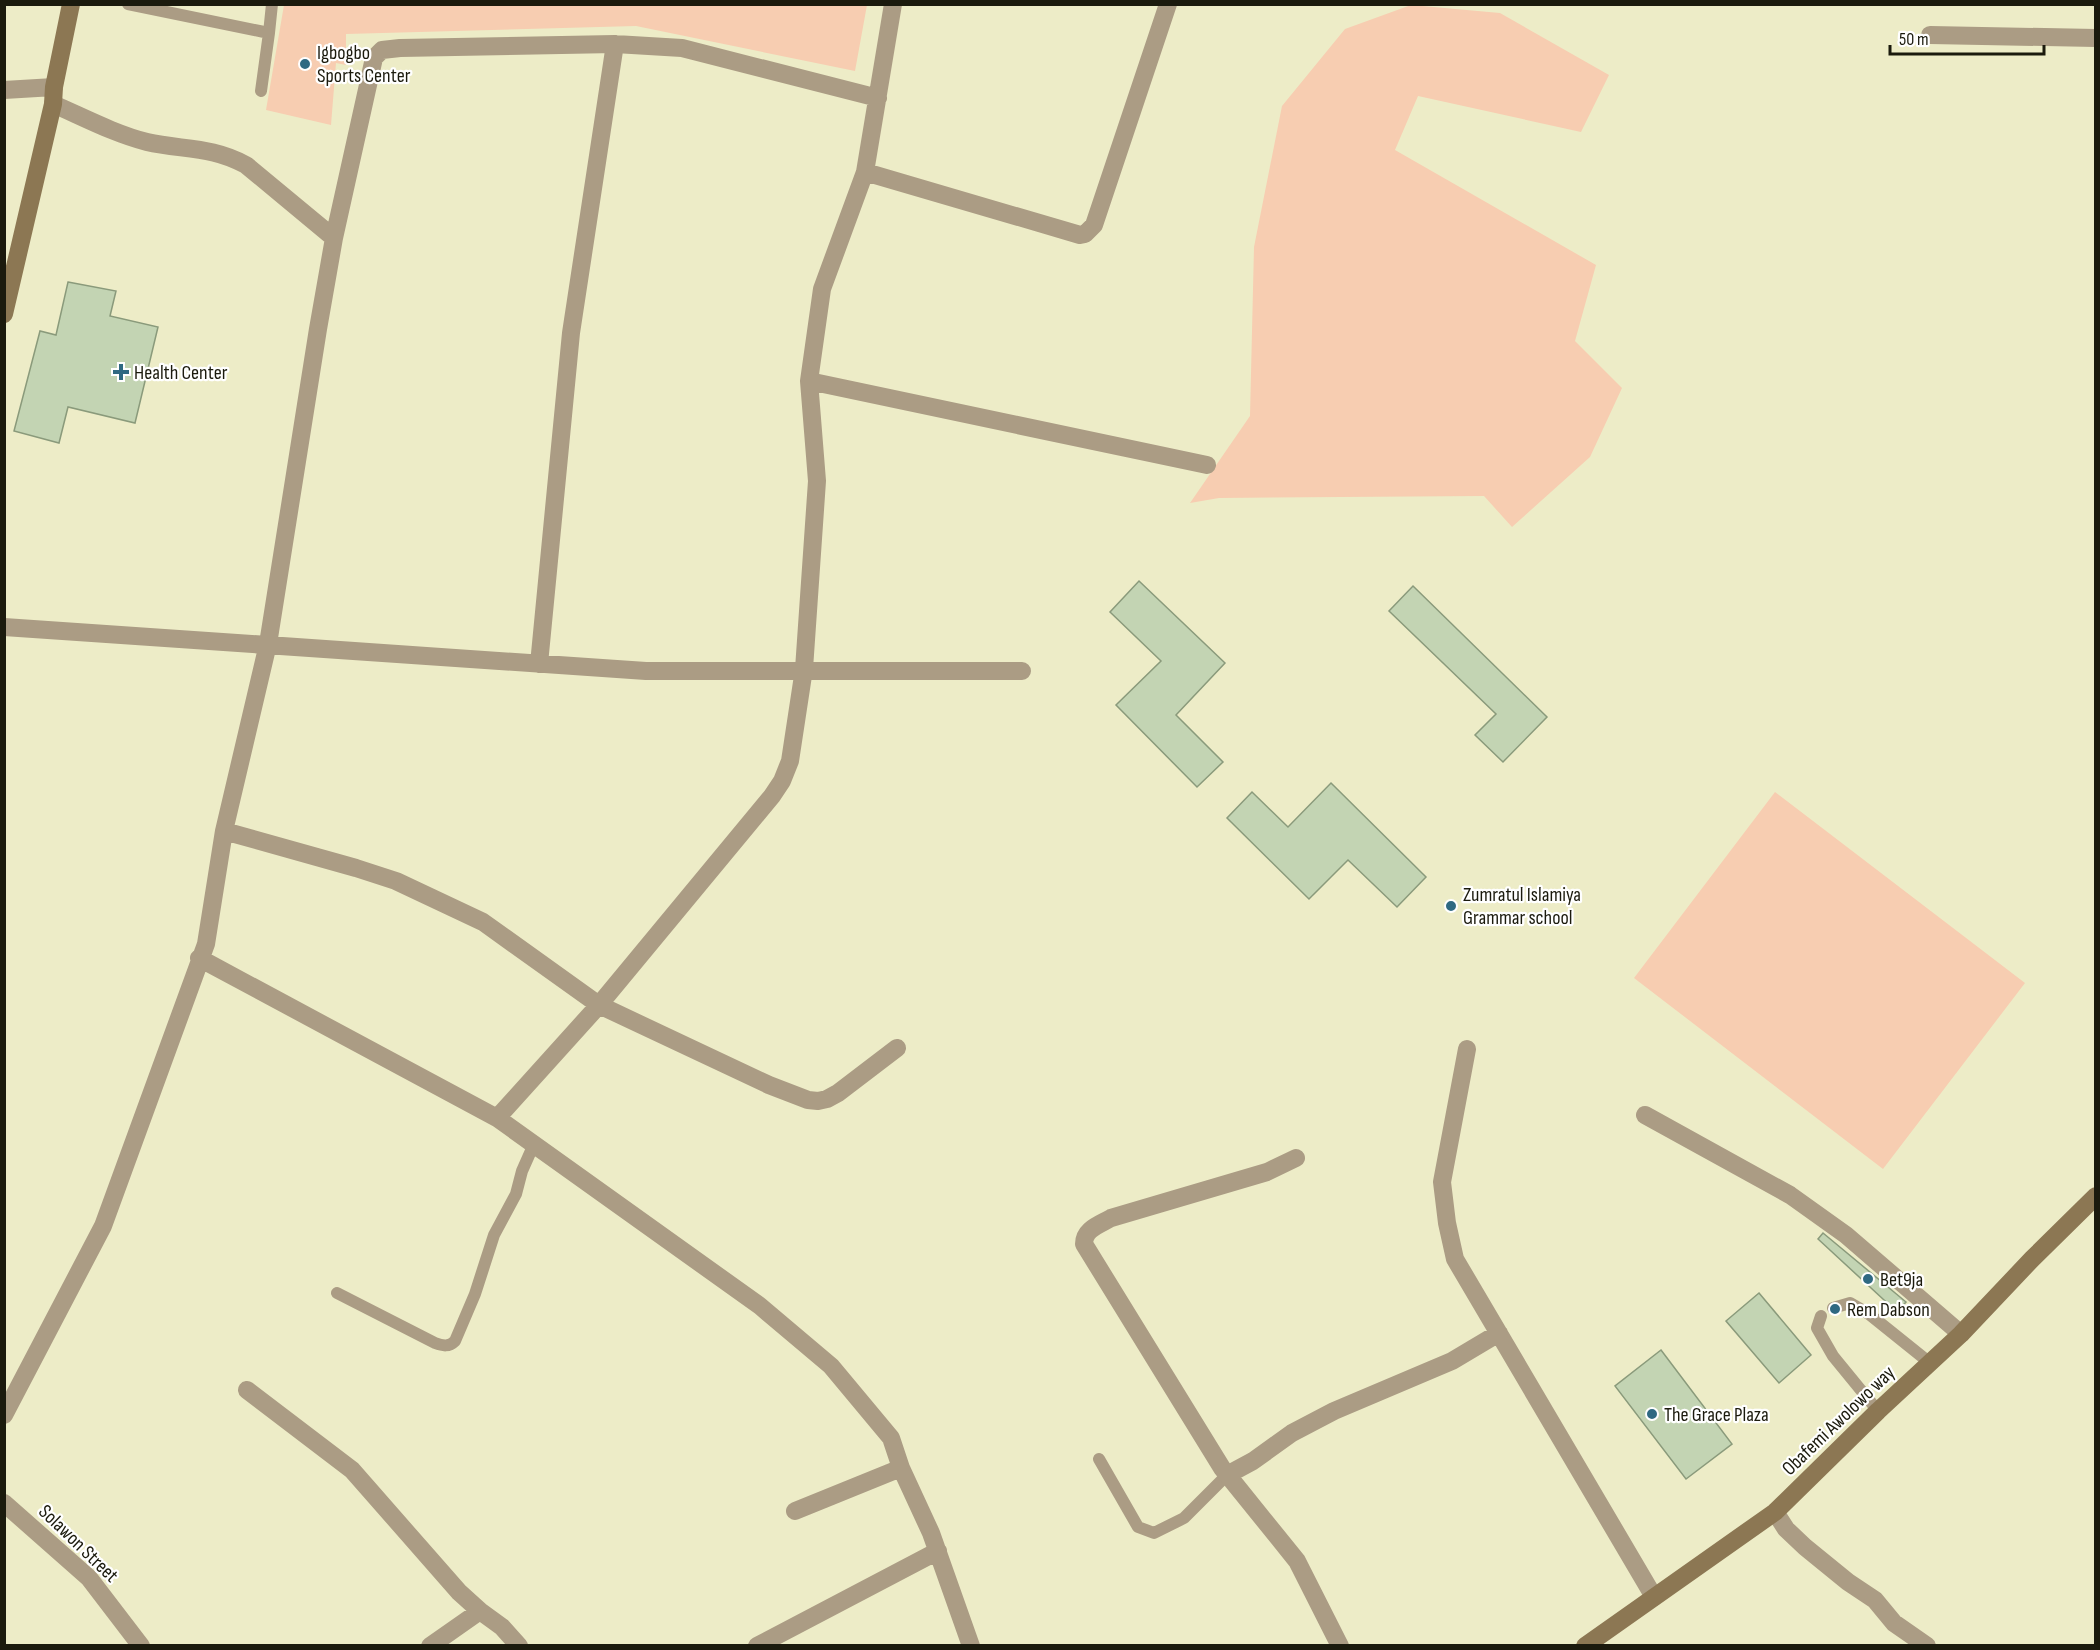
<svg xmlns="http://www.w3.org/2000/svg" width="2100" height="1650" viewBox="0 0 2100 1650" font-family="'Sofia Sans Condensed',sans-serif">
<rect width="100%" height="100%" fill="#edecc7"/>
<!-- green -->
<path fill="#f7cdb1" d="M284,5v-1l583,1 -12,66 -219,-45 -290,8v31l-10,-2 -5,62 -65,-15z
M1411,5l89,8 109,62 -28,57 -163,-36 -23,54 201,115 -21,76 47,47 -32,69 -78,70 -28,-31 -265,2 -29,5 60,-87 4,-169 28,-141 63,-77z
M1775,792l250,191 -142,186 -249,-191z"/>
<!-- building -->
<path fill="#c3d4b3" stroke="#8a9a7b" stroke-width="1.5" d="M68,282l48,9 -6,25 48,11 -23,96 -67,-16 -9,36 -45,-12 26,-100 16,4z
M1139,581l86,82 -49,52 47,47 -26,25 -81,-82 45,-44 -51,-49z
M1413,586l134,131 -44,45 -28,-27 21,-21 -107,-103z
M1331,783l95,94 -29,30 -49,-47 -39,39 -82,-81 25,-26 36,35z
M1823,1233l83,69 -9,10 -79,-73z
M1759,1293l52,62 -32,28 -53,-62z
M1661,1350l71,94 -46,35 -71,-93z"/>
<g fill="none" stroke-linecap="round" stroke-linejoin="round">
<!-- lane -->
<path stroke="#ab9c84" stroke-width="12" d="M128,4l141,29 -8,58
M269,33l3,-29
M337,1293l98,50c8,3 14,4 20,-2l20,-47 19,-59 22,-41 6,-23 12,-27
M1833,1308l17,-5 19,11 61,49
M1821,1316l-4,12 16,28 45,55
M1099,1459l39,68 16,6 30,-15 43,-43"/>
<!-- street -->
<path stroke="#ab9c84" stroke-width="18" d="M1930,35l166,3
M4,90l50,-3
M53,104c30,13 62,30 94,38 35,8 65,4 99,23l88,73
M865,172l215,63 5,-1 9,-9 74,-221
M809,381l398,84
M4,627l642,44h376
M539,664l32,-331 44,-289
M224,831l132,37 40,13 87,41 116,83 170,80 39,15 10,1 9,-2 11,-6 59,-45
M199,958l298,160 263,188 71,60 60,72 10,30 30,65 40,113
M1467,1049l-25,133 5,41 8,36 199,338
M1645,1115l145,80 56,40 115,99
M497,1118l102,-113 173,-209 10,-15 8,-20 14,-92 13,-188 -8,-100 13,-92 43,-117 28,-168
M1296,1158l-29,14 -156,46c-12,7 -27,11 -27,26l138,224 75,93 43,85
M247,1390l105,80 107,122 21,19 22,16 17,19
M4,1415l99,-189 103,-282 18,-113 44,-187 50,-315 16,-91 40,-180 8,-8 18,-2 215,-4 67,4 196,50
M1227,1475l26,-14 39,-28 42,-22 118,-50 47,-28
M4,1503l85,75 52,68
M795,1511l106,-43
M1775,1512l11,17 19,18 43,35 27,18 19,23 33,23
M430,1646l50,-35
M757,1646l181,-95"/>
<!-- secondary -->
<path stroke="#8c7753" stroke-width="18" d="M4,314l49,-210 1,-17 17,-83
M1585,1646l190,-134 103,-101 83,-77 71,-75 64,-63"/>
</g>
<!-- markers -->
<g fill="#2f6982" stroke="#fff" stroke-width="2">
<circle cx="305" cy="64" r="6"/>
<path d="M118 363h6v6h6v6h-6v6h-6v-6h-6v-6h6z"/>
<circle cx="1451" cy="906" r="6"/>
<circle cx="1868" cy="1279" r="6"/>
<circle cx="1835" cy="1309" r="6"/>
<circle cx="1652" cy="1414" r="6"/>
</g>
<g text-anchor="middle" stroke-width="4.5" stroke-linejoin="round" paint-order="stroke">
<!-- poi labels -->
<g font-size="20" fill="#1b1a0d" stroke="#fff" text-anchor="start">
<text x="317" y="59">Igbogbo<tspan x="317" dy="23">Sports Center</tspan></text>
<text x="134" y="379">Health Center</text>
<text x="1463" y="901">Zumratul Islamiya<tspan x="1463" dy="23">Grammar school</tspan></text>
<text x="1880" y="1286">Bet9ja</text>
<text x="1847" y="1316">Rem Dabson</text>
<text x="1664" y="1421">The Grace Plaza</text>
</g>
<!-- street labels -->
<g font-size="20" fill="#1b1a0d" stroke="#fff">
<text transform="translate(1838 1420) rotate(-44)" y="7">Obafemi Awolowo way</text>
<text transform="translate(79 1543) rotate(44)" y="7">Solawon Street</text>
</g>
</g>
<!-- border -->
<rect width="2100" height="1650" fill="none" stroke="#1b1a0d" stroke-width="12"/>
<!-- scale -->
<path d="M1890 45v9h154v-9" fill="none" stroke="#1b1a0d" stroke-width="3"/>
<text x="1899" y="45" font-size="18" fill="#1b1a0d" stroke="#ffffff" stroke-width="4.5" paint-order="stroke">50 m</text>
</svg>
